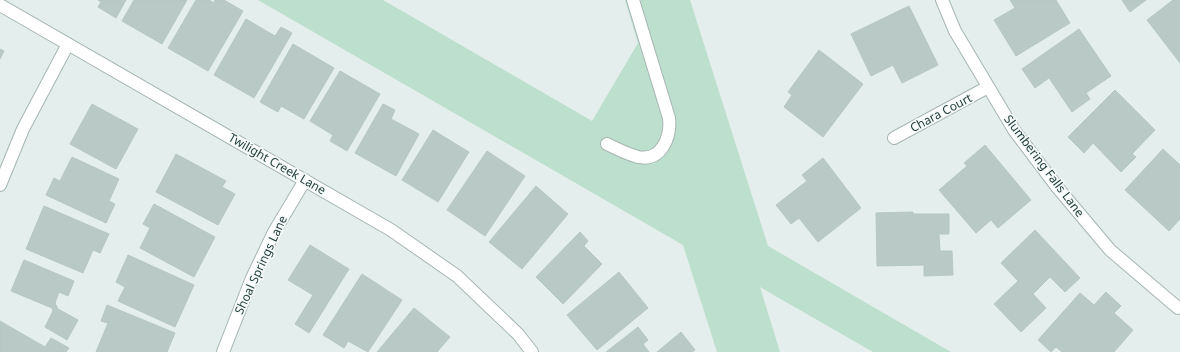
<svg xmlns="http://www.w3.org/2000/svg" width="1180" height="352" viewBox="0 0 1180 352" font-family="'Noto Sans',sans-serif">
<rect width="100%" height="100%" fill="#e4eeec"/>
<!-- green -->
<path fill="#bddfcd" d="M258,0h125l209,121 46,-78 -13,-43h65l78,246 183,106h-78l-113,-65 20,65h-63l-34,-107z"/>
<!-- building -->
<path fill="#b9c9c5" stroke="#b6c8c4" d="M98,0h28l-10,18 -18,-11 3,-5z
M134,0h53l-25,44 -40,-23z
M196,0h13l5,3 1,-3h9l19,11 -35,60 -40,-23z
M1010,0h46l14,23 -54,33 -22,-36 21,-12z
M1122,0h24l-16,12z
M1173,0h7v63l-33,-43z
M909,6l29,59 -36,18 -9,-18 -22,11 -20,-42z
M246,19l29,17 6,-9 11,6 -38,65 -40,-23z
M1079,29l32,47 -25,17 4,6 -18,13 -23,-34 -14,10 -13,-19z
M293,44l41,24 -30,51 -23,-13 -3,6 -18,-10z
M0,49l4,2 -4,8z
M819,50l44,34 -40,53 -39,-30 8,-12 -4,-3z
M340,71l40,23 -33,57 -17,-10 3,-6 -23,-14z
M1115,90l40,40 -23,24 4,3 -15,15 -28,-29 -9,10 -16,-16z
M92,104l46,25 -22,40 -46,-25z
M383,104l12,6 -4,9 28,15 -23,42 -41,-23z
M433,130l36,22 -31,50 -36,-22z
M985,145l46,55 -33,28 -7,-8 -15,13 -37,-43 28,-24 -3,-3z
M1163,149l17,16v54l-11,12 -44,-41z
M487,151l38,25 -40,60 -38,-26z
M176,154l50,27 -4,6 13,7 -17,31 -62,-33z
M72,157l47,22 -10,22 6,3 -9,19 -60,-28 8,-17 6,3z
M823,158l38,50 -43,34 -19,-24 -8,6 -15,-19 31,-24 -5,-6z
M536,186l32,28 -46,55 -33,-27z
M154,204l61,33 -21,40 -54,-29 10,-20 -7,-4z
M44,206l65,28 -9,19 -7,-3 -10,23 -57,-24z
M913,212v2h36v20h-10l1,17h12l1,24 -29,1v-11l-47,1 -1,-53z
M1035,230l45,48 -15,14 -15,-15 -17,17 13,14 -25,24 -27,-28 24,-23 -17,-18z
M580,232l8,9 -4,5 18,18 -39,40 -27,-27z
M310,245l39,24 -40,64 -14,-9 18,-29 -25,-15z
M128,255l66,30 -19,42 -57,-26 7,-14 -9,-5z
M24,260l50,21 -6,15 -9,-4 -4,11 3,6 20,11 -11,20 -22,-13 8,-16 -1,-3 -41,-17z
M619,272l29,36 -51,42 -30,-35z
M362,274l40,26 -34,52 -20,-11 -4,7 -21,-13z
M1106,292l15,14 -7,7 19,17 -19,22h-52l-6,-5 -5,5 -13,-12 42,-47 14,12z
M107,305l68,28 -8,19h-71l12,-29 -7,-2z
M414,308l36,29 -13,15h-60z
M0,321l45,26 6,-9 18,10 -3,4h-66z
M638,327l10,13 -5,4 6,8h-43z
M681,332l14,18 -3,2h-35z"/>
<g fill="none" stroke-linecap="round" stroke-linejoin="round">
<defs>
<path id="minor" d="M942,0l13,31 59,99 43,57 53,63 68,58
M0,5l391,225 66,46 61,58 14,18
M894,138l94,-51
M607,144c10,5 20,10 31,13 24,5 33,-21 31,-39l-36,-118
M0,185l23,-56 45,-85
M223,352l29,-74 22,-46 31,-52"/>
</defs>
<!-- minor casing -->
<use href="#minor" stroke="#a6b6b4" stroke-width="14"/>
<!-- minor -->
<use href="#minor" stroke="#fff" stroke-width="12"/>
</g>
<g text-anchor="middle" stroke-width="3.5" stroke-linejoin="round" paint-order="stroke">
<!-- street labels -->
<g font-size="12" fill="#23403e" stroke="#f5faf9">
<text transform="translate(941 113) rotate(-28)" y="4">Chara Court</text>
<text transform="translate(277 164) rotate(30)" y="4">Twilight Creek Lane</text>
<text transform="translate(1044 166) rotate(53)" y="4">Slumbering Falls Lane</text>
<text transform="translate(261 265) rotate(-65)" y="4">Shoal Springs Lane</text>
</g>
</g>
</svg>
